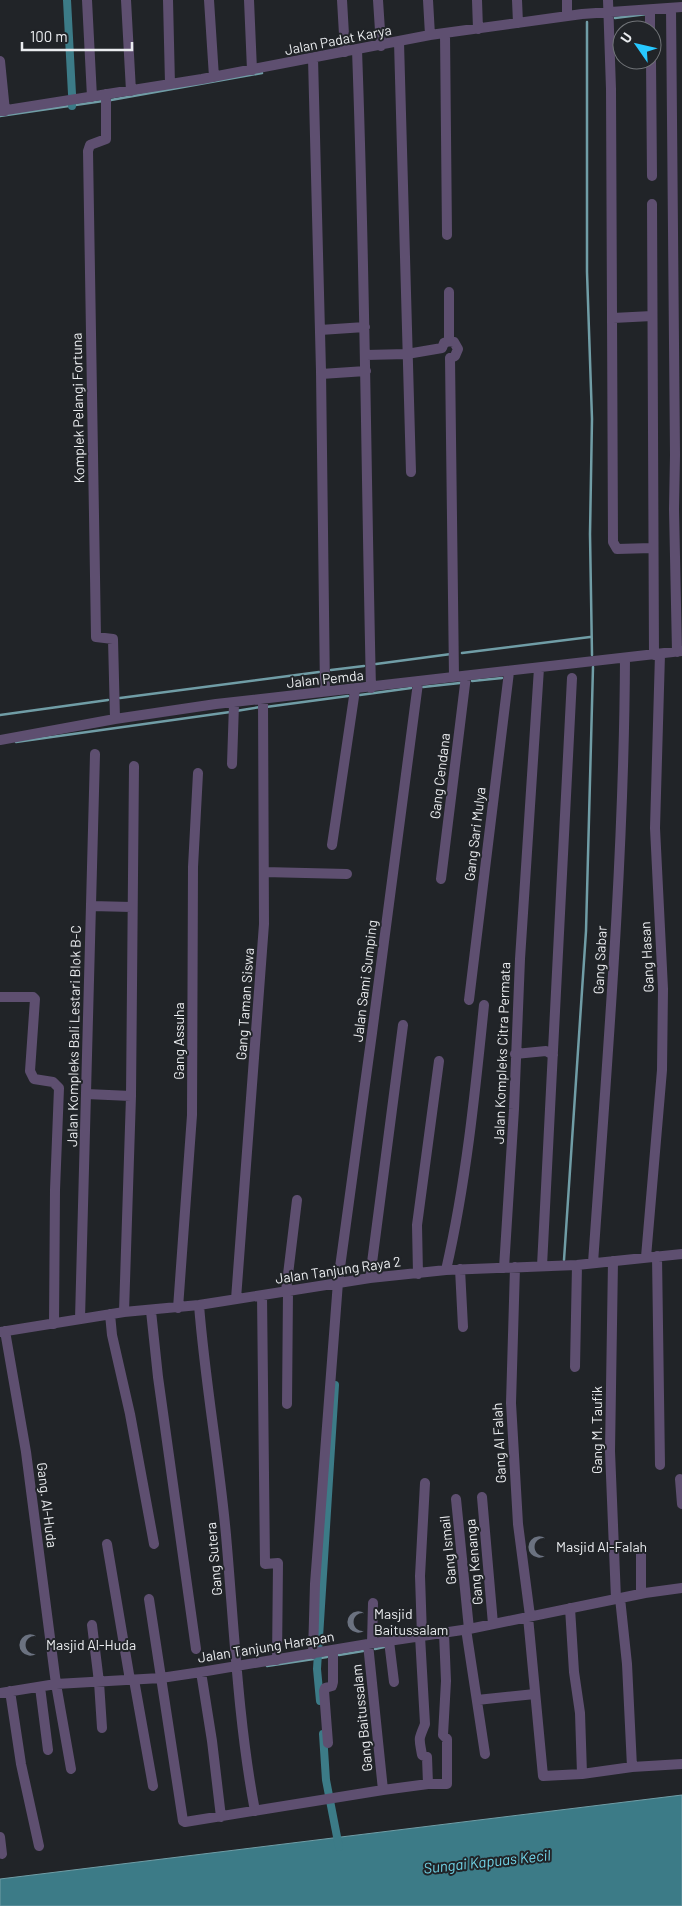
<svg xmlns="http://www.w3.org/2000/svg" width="682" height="1906" viewBox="0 0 682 1906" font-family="Barlow,sans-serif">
<rect width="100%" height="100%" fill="#212428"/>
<!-- water -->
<path fill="#3c7b87" stroke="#709da6" d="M682,1795v111h-682v-27z"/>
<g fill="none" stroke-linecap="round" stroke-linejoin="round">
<!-- stream -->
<path stroke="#709da6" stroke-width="2.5" d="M615,18l32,-4
M587,22v250l5,147 -2,115 2,121
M111,100l151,-27
M0,116l103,-15
M462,653l128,-16
M376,664l75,-10
M331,670l33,-4
M472,681l30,-3
M423,687l37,-4
M360,695l51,-7
M120,698l199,-26
M266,707l82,-11
M236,711l24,-4
M0,715l108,-15
M16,742l214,-30
M564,1260l22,-329 7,-264
M375,1649l9,-2
M339,1655l24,-4
M267,1666l60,-9"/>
<!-- canal -->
<path stroke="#3c7b87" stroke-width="8" d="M67,0l5,94
M72,105v1
M320,1701l-3,-32 18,-284
M323,1734l3,46 13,67"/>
<!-- minor -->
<path stroke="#5e4f70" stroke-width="10" d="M87,0l5,97
M126,0l5,91
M168,0l2,84
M209,0l5,77
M249,0l3,70
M342,0l3,52
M378,0l3,46
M428,0l2,35
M477,0l1,29
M517,0l1,23
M567,0v16
M608,0l3,89 2,453 4,7 35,-1
M671,8l4,447 -1,54 3,143
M650,10v20
M445,34l2,201
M399,42l12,430
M357,50c8,213 9,425 14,638
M313,58l8,313 4,320
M651,60l1,116
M0,61l5,50
M106,94v45l-16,6 -2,6 8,486 17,2 2,80
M0,111l202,-32 228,-44 152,-21 100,-7
M652,204l2,451
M449,292v49
M613,318l39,-2
M320,330l45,-3
M449,341l5,1 4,7 -3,7 -5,2
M366,355l41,-1 35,-6 2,-5 5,-2
M450,358l4,319
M321,374l45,-3
M0,740l115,-21 101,-15 466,-53
M232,764l2,-60
M332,845l23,-155
M264,872l83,2
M441,879l25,-203
M91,906l41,1
M0,997h33l2,2 -5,72 4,8 19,3 6,6 -4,102 -1,134
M469,1000l40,-328
M515,1054l31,-3 7,4
M86,1094l45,2
M657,1256l3,209
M646,1257l16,-187 1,-81 -8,-161 5,-174
M613,1261l-3,190 6,148
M593,1263c14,-201 31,-403 32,-605
M542,1266l30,-588
M515,1267l-4,136 7,121 12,92
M504,1268l10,-159 6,-150 19,-291
M460,1269l3,58
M446,1270c20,-87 29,-176 38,-265
M418,1274l-1,-49 22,-164
M370,1278l33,-253
M286,1291l11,-91
M262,1295l3,269 13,-1 -1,97
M236,1299l28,-375 -1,-224
M199,1305c6,77 20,153 27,230 8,91 12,187 29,276
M178,1308l14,-193 1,-248 5,-94
M151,1311l7,66 38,272
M124,1312l7,-216 3,-330
M110,1314l2,21 18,79 24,130
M80,1319l15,-565
M5,1331l21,121 30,232 15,85
M0,1332l124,-20 75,-7 171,-27 76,-8 131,-5 105,-11
M575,1367l2,-102
M287,1404l1,-113
M680,1479l2,25
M482,1497l11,127
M456,1499l13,130
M107,1544l23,136
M641,1548v46
M620,1598l7,66 5,103 50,-3
M149,1599l34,222 2,1 198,-32 45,-6h19v-45l-4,-4 3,-54 -2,-48
M570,1608l4,64 6,41 2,61
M528,1617l15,159 39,-2 50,-7
M92,1625l7,57 3,46
M466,1629l19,125
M420,1636l5,88c-7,17 -6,13 -3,31l5,2 1,27
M422,1636l-2,-60 5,-93
M389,1641l5,41
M372,1643l1,-40
M368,1644l15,146
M313,1654l2,-70 23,-302 34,-249 46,-350
M201,1672l11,69 9,76
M134,1680l19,106
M40,1687l8,63
M10,1691l11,73 18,82
M0,1693l56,-9 105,-6 40,-6 167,-28 101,-15 176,-36 37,-5
M477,1700l58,-6
M328,1743l-4,-52 1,-3 7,-2 1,-4v-32
M0,1837l2,17"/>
</g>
<!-- icons -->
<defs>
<symbol id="mosque-bare" viewBox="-9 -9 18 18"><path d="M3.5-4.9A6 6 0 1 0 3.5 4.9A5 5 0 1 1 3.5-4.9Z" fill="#6b7280" stroke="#212428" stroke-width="2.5" paint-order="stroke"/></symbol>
</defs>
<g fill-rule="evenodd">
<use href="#mosque-bare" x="523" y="1531" width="32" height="32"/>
<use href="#mosque-bare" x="342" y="1606" width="32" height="32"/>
<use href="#mosque-bare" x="14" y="1629" width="32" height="32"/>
</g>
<g text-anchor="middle" stroke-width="4" stroke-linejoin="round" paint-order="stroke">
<!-- street labels -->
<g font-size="14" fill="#eaecef" stroke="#212428">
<text transform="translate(338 40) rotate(-11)" y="5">Jalan Padat Karya</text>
<text transform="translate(78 408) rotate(-91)" y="5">Komplek Pelangi Fortuna</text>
<text transform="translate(325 679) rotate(-6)" y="5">Jalan Pemda</text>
<text transform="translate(440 776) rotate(-83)" y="5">Gang Cendana</text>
<text transform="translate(475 834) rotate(-83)" y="5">Gang Sari Mulya</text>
<text transform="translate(647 957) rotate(-93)" y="5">Gang Hasan</text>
<text transform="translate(600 960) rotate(-87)" y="5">Gang Sabar</text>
<text transform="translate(365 981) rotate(-83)" y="5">Jalan Sami Sumping</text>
<text transform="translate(245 1004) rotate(-86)" y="5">Gang Taman Siswa</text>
<text transform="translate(74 1036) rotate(-89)" y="5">Jalan Kompleks Bali Lestari Blok B-C</text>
<text transform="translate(179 1041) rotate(-90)" y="5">Gang Assuha</text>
<text transform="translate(502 1053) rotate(-88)" y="5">Jalan Kompleks Citra Permata</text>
<text transform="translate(338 1270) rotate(-8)" y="5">Jalan Tanjung Raya 2</text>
<text transform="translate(597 1430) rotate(-90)" y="5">Gang M. Taufik</text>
<text transform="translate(499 1443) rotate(-93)" y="5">Gang Al Falah</text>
<text transform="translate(47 1505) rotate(83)" y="5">Gang. Al-Huda</text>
<text transform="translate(448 1550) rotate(-96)" y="5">Gang Ismail</text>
<text transform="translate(214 1559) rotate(-95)" y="5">Gang Sutera</text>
<text transform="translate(474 1562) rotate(-95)" y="5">Gang Kenanga</text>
<text transform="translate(266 1647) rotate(-9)" y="5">Jalan Tanjung Harapan</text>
<text transform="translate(362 1718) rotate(-96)" y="5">Gang Baitussalam</text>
</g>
<!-- poi labels -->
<g font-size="14" fill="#eaecef" stroke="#212428" text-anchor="start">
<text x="556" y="1552">Masjid Al-Falah</text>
<text x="374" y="1619">Masjid<tspan x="374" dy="16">Baitussalam</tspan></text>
<text x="46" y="1650">Masjid Al-Huda</text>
</g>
<!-- water labels -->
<g font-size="15" font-style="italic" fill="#71d4e7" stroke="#212428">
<text transform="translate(487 1862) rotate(-6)" y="5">Sungai Kapuas Kecil</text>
</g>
</g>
<!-- north arrow -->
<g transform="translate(637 45) rotate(304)"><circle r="24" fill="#212428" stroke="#717478"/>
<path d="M0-4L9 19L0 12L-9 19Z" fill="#27c8ff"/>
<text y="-8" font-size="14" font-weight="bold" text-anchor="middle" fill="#eaecef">U</text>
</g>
<!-- scale -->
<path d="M22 42v8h110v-8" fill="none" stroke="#eaecef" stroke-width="2.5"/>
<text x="30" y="42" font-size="15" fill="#eaecef" stroke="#212428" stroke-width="4" paint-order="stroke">100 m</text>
</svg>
